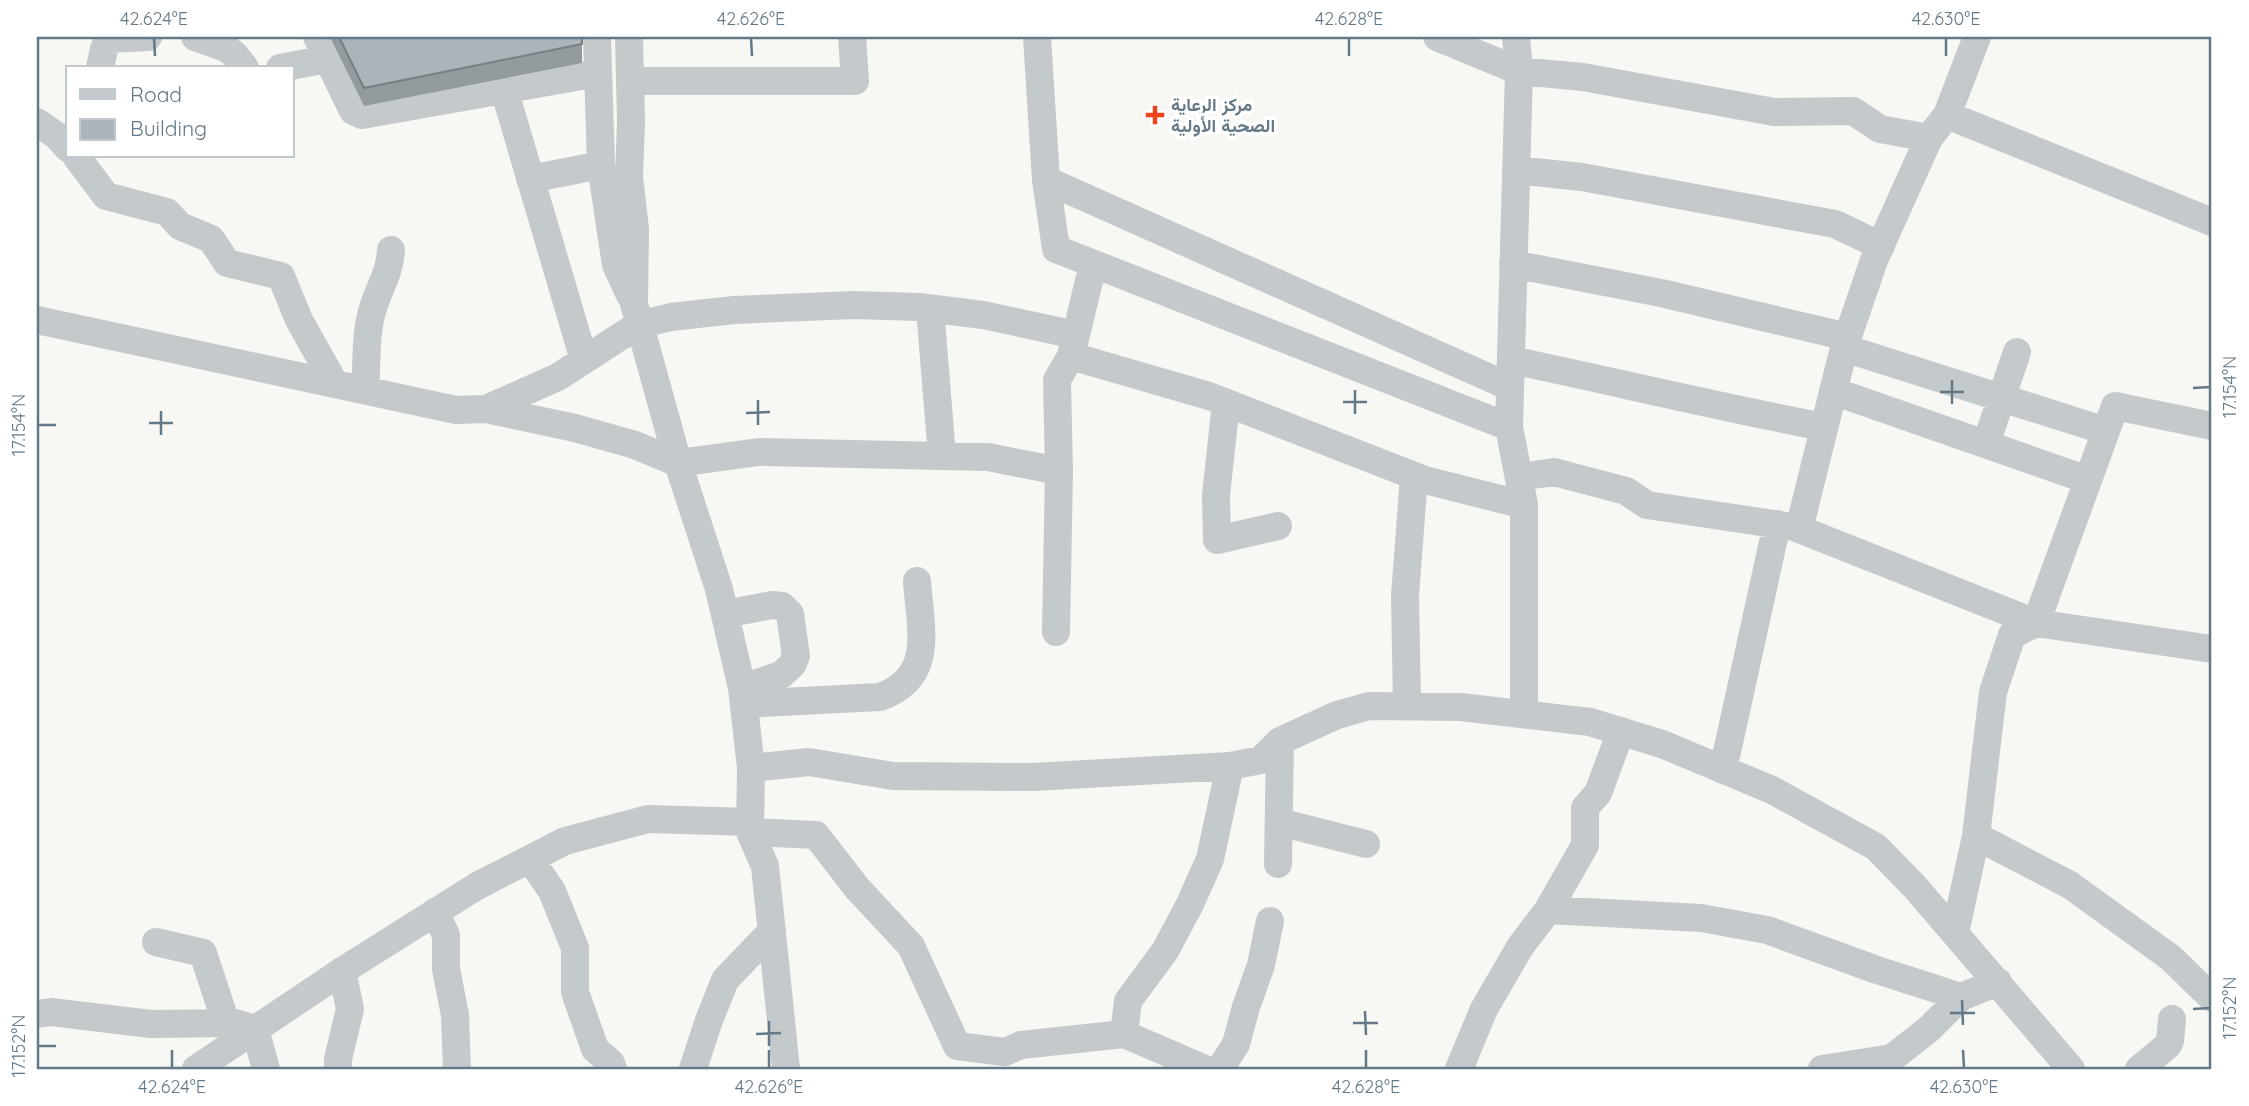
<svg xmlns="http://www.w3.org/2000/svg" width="2249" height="1106" viewBox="0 0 2249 1106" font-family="Quicksand,Vazirmatn,sans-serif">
<rect width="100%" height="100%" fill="#f7f7f4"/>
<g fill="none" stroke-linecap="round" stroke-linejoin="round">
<!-- minor -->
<path stroke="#c4c9cc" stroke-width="28" d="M195,37l31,11 9,7 10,13
M317,37l36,74 9,4 236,-42
M597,37l4,128 15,100 14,30
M629,37l2,85 -2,54 6,53 -1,75 44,159 41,126 23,99 9,80 -1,64 15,34 21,203
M1037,37l9,143 464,207
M1437,37l82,34 -10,356 15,78v209
M1516,37l3,34 64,6 191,35 79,-1 27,18 49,9 18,-23 30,-78
M109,39l39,-2
M100,68l4,-19 5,-12
M280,68l47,-9
M630,81h225l-3,-44
M504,89l80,271
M1947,115l265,107
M37,122l20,14 11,12
M76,156l30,40 61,16 13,14 31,13 16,24 54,13 18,44 36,64
M1516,170l66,7 253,47 46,22
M530,179l71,-14
M1046,180l10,69 453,178
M1093,264l-22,92 138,40 216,84 99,25
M1513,264l148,29 187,44
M930,309l12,147
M37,320l419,90 30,-1 72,-32 80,-52 33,-8 63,-7 120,-5 65,2 64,8 93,20
M1844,348l262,83
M1511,360c105,22 208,47 313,67
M365,390c2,-26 0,-57 8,-82 7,-23 16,-32 18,-58
M1833,391l255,89
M1226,403l-10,92 1,45 61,-14
M486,409l89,19 60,17 43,18 81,-11 229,5 71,14 -2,-91 14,-24
M2212,426l-97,-20 -79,217 176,26
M1986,444l31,-92
M1519,477l35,-5 72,19 21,14 147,22 242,96
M1799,529l45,-181 30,-88 55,-122
M725,614l47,-9 10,1 8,8 6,42 -4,9 -11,10 -39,13
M1056,632l3,-161
M744,704l136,-7c56,-20 40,-69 37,-116
M1407,706l-2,-110 9,-120
M751,768l58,-6 84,14 140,1 197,-11 31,-6 19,-19 57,-26 32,-9 92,1 129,15 72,22 110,46 104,57 39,40 156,182
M1723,770l54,-246
M1279,822l87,22
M750,832l66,3 41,53 54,58 46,100 48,6 16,-7 103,-11
M1976,836l94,49 101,73 41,40
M530,859l22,32 23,57v44l20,57 16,14 2,6
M1278,864l2,-123
M1548,910l153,8 66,12 110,40 84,27 37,-15
M435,912l11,23v34l9,46 2,54
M1955,933l21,-97 17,-144 19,-57 24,-12
M156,942l47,11 23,70
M37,1014l14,-2 100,12 84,-1 20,6 11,40
M196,1069l146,-98 135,-85 88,-45 83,-22 102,3
M338,1069v-10l12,-50 -8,-38
M693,1069l15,-46 17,-43 47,-49
M1205,1069l-81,-35 4,-33 37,-50 25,-47 20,-45 20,-93
M1220,1069l16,-25 10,-37 15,-42 9,-44
M1459,1069l25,-60 36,-62 28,-37 37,-65v-37l13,-15 23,-62
M1822,1069l70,-11 37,-29 32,-32
M2139,1069l28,-23 3,-5 2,-22"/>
</g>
<!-- wall -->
<path fill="#939b9f" d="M330,37h252v26l-218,43z"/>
<!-- building -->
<path fill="#abb4b9" stroke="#787e82" stroke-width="2" d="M339,37h243v7l-218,44z"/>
<!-- ticks -->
<path fill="none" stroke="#647987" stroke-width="2.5" d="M154,38l1,18M751,38l1,18M1349,38v18M1946,38v18M1952,380v24M2193,388l17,-1M1355,390v24M1940,392h24M758,400v25M1343,402h24M161,411v24M746,413l24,-1M149,423h24M38,425h18M1962,1000l1,25M2193,1009l17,-1M1365,1011l1,24M1950,1013h25M769,1021v25M1353,1023h25M756,1034l25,-1M38,1046h18M172,1050v18M769,1050v18M1366,1050v18M1963,1050l1,18"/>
<!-- markers -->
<path fill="#ee441d" stroke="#fff" stroke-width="2.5" d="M1151.5 104.5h7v7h7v7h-7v7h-7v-7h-7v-7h7z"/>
<g text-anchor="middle" stroke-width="7" stroke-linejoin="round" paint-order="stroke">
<!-- poi labels -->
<g font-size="18" font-weight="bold" fill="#647987" stroke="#fff" text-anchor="start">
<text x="1171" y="111">مركز الرعاية<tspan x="1171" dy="21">الصحية الأولية</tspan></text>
</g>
</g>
<!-- border -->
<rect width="2249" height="1106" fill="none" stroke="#ffffff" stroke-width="77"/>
<!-- legend -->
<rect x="66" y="66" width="228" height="91" fill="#ffffff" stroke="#c1c9cf" stroke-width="2"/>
<rect x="80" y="89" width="35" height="10" fill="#c4c9cc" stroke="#c1c9cf" stroke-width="2"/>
<text x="130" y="102" font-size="21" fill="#647987">Road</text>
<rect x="80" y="119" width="35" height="21" fill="#abb4b9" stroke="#c1c9cf" stroke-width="2"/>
<text x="130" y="136" font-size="21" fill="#647987">Building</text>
<rect x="38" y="38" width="2172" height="1030" fill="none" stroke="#647987" stroke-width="2.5"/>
<g font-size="18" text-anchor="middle" fill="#647987">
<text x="154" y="25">42.624°E</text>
<text x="751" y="25">42.626°E</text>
<text x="1349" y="25">42.628°E</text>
<text x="1946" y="25">42.630°E</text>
<text transform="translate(2230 387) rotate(-90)" y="6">17.154°N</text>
<text transform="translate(19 425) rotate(-90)" y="6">17.154°N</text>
<text transform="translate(2230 1008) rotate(-90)" y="6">17.152°N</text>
<text transform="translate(19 1046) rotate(-90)" y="6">17.152°N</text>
<text x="172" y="1093">42.624°E</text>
<text x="769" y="1093">42.626°E</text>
<text x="1366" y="1093">42.628°E</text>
<text x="1964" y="1093">42.630°E</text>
</g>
</svg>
